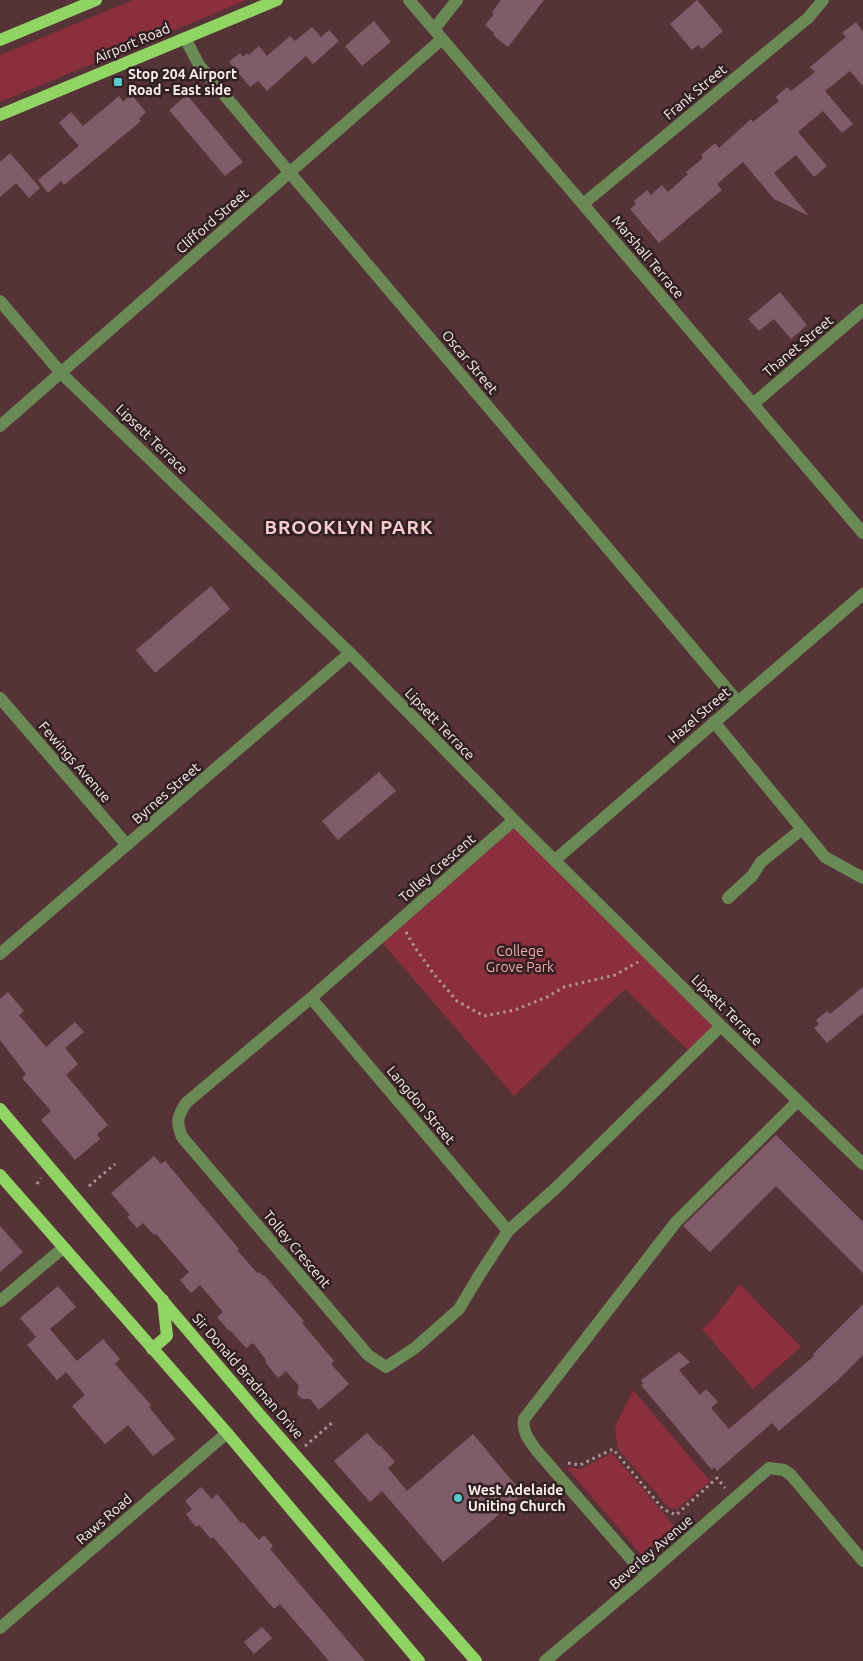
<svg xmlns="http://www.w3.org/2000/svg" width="863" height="1661" viewBox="0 0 863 1661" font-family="Ubuntu,sans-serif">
<rect width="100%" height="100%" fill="#563336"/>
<!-- green -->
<path fill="#8b2e3d" d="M133,0h114l-247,102v-47z
M514,820l207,206 -29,28 -67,-65 -111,107 -135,-157z
M740,1284l61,63 -48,42 -51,-60 12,-11z
M633,1390l77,91 -33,28 -8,-1 -51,-59 -3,-22z
M612,1453l66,77 -33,29 -79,-92 15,2z"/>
<!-- building -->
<path fill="#805c6a" d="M501,0h43l-36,47 -15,-12 1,-2 -9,-8 9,-11 -2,-2z
M697,0l26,31 -21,18 -4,-4 -6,5 -22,-26z
M374,21l17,21 -29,24 -17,-20z
M856,22l7,10v54l-13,-15 -25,20 28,33 -11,9 -19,-22 -25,21 29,34 -13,11 -18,-22 -22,18 35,43 -35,-17 -31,-37 -26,22 5,6 -63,53 -29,-34 6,-5 -2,-3 13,-11 4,5 11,-10 6,7 20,-18 -2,-2 17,-14 -2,-3 14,-12 4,5 32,-29 2,3 26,-21 -3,-4 11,-10 4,4 24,-19 -5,-5 36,-30 -4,-4z
M312,27l9,10 8,-7 10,11 -26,23 -7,-8 -39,35 -9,-10 -8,6 -21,-25 11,-9 3,4 4,-4 2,2 10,-9 8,10 23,-20 5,5z
M131,94l15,18 -7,7 2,2 -77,64 -3,-4 -13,12 -10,-13 41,-34 -20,-23 12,-11 12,14 36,-30 4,6z
M187,95l56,67 -18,14 -56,-66z
M10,153l30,35 -11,10 -13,-15 -16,14v-35z
M780,292l27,33 -16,14 -17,-20 -15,12 -11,-12z
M211,586l19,23 -75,64 -19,-23z
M379,772l17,19 -58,49 -16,-19z
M863,987v26l-36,30 -13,-15 5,-4 -3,-4 11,-9 3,3z
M8,992l16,19 -5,4 27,32 29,-25 9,10 -19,16 13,16 -12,11 42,50 -11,9 3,5 -25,21 -34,-40 10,-9 -29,-33 4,-4 -26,-34v-41z
M776,1135l87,87v51l-87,-87 -66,66 -27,-26z
M154,1156l7,8 4,-3 74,88 -2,1 20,23 2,-1 4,4 1,-1 19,22 21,24 -2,2 32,38 -3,3 18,20 -30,26 -9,-11h-8l-5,-5 2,-8 -13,-15 -8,7 -12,-15v-3l-13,-17 -7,5 -16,-18 -1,1 -12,-14 6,-5 -23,-27 -9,8 -11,-13 9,-8 -33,-38 -2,1 -11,-12 -6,5 -10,-11 3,-2 -19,-22z
M0,1226l23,26 -23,20z
M58,1286l18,21 -26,22 27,32 26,-22 17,20 -5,5 36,41 -2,2 26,32 -22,17 -25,-31 -23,19 -33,-38 13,-11 -19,-23 -9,8 -30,-35 9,-8 -16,-19z
M863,1304v51l-25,25 -59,51 -7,-8 -55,48 -3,-4 -2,3 -71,-85 2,-1 -2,-4 38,-28 11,10 -11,8 21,25 6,-6 12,13 -7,6 18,21 85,-73 -1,-2z
M367,1433l12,13 1,-1 15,17 -7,6 19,23 66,-57 50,60 -80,68 -61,-71 -12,11 -36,-41z
M201,1487l11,12 5,-5 24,29 2,-1 16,18 5,-5 9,11 -3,3 95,112h-36l-49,-57 -6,5 -61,-72 -2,2 -12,-14 -3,2 -10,-13 6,-5 -7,-8z
M262,1627l10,11 -18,16 -10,-12z"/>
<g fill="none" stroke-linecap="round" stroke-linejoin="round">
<!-- path -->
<path stroke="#ae9698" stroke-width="3" stroke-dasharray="2.5 4" stroke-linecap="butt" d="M406,932l8,14 19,27 24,28 27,15 31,-6 32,-13 17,-10 51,-12 23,-13
M37,1184l4,-6
M89,1186l26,-22
M305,1446l29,-25
M568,1463l12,2 33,-16 50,60 13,6 41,-37 8,10"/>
<!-- minor -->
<path stroke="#698a55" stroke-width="12" d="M409,0l454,533
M434,29l23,-29
M185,38l14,27 91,108 448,529
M583,204l225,-186 15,-18
M0,301l61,72 289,280 164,167 207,206 142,138
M753,404l110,-94
M0,426l442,-387
M0,698l127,147
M714,722l111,135 38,21
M514,820l-203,178 -125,105c-9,14 -10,19 -4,34l186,218 18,12 29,-19 44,-39 21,-35 28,-43 50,-45 163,-160
M555,860l308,-266
M728,898l24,-22 9,-14 41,-33
M0,954l350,-301
M311,998l197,233
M0,1301l63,-53
M646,1576l-109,-125c-8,-11 -15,-19 -13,-32l152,-197 122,-121
M0,1628l227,-195
M545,1661l101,-85 123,-108 15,2 7,5 72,86"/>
<!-- major -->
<path stroke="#90d464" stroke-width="12" d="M0,40l96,-40
M0,115l277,-115
M0,1109l259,305 217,247
M0,1175l227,258 192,228
M152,1349l15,-13 -4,-36"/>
</g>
<!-- markers -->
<g fill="#52cdcc" stroke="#302021" stroke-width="2">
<rect x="113" y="77" width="10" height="10" rx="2.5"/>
<circle cx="458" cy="1498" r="5"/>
</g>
<g text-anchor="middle" stroke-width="5" stroke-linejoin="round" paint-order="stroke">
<!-- street labels -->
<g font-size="14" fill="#fef0f0" stroke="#302021">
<text transform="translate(132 43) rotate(-23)" y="5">Airport Road</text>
<text transform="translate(695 92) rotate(-40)" y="5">Frank Street</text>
<text transform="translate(212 221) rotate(-41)" y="5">Clifford Street</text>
<text transform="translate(648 257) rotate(50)" y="5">Marshall Terrace</text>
<text transform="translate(798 346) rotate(-40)" y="5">Thanet Street</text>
<text transform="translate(470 362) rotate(50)" y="5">Oscar Street</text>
<text transform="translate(152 439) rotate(44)" y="5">Lipsett Terrace</text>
<text transform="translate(699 715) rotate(-41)" y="5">Hazel Street</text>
<text transform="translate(440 724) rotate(46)" y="5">Lipsett Terrace</text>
<text transform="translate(75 762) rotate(49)" y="5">Fewings Avenue</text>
<text transform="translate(166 793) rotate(-41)" y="5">Byrnes Street</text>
<text transform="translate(437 868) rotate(-41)" y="5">Tolley Crescent</text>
<text transform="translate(727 1010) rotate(45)" y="5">Lipsett Terrace</text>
<text transform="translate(421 1105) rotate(50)" y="5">Langdon Street</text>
<text transform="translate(297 1249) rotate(50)" y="5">Tolley Crescent</text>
<text transform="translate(248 1376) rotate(49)" y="5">Sir Donald Bradman Drive</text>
<text transform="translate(104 1519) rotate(-41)" y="5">Raws Road</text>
<text transform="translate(651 1552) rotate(-41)" y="5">Beverley Avenue</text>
</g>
<!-- poi labels -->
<g font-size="14" font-weight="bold" fill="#fef0f0" stroke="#302021" text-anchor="start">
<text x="128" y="79">Stop 204 Airport<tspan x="128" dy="16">Road - East side</tspan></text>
<text x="468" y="1495">West Adelaide<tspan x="468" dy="16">Uniting Church</tspan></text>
</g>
<!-- park labels -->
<g font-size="14" fill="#f9a8ae" stroke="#302021">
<text x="520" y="956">College<tspan x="520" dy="16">Grove Park</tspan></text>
</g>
<!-- district labels -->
<g font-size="19" font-weight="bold" letter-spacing="1" fill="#f9ccce" stroke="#302021">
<text x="349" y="534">BROOKLYN PARK</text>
</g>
</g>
</svg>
